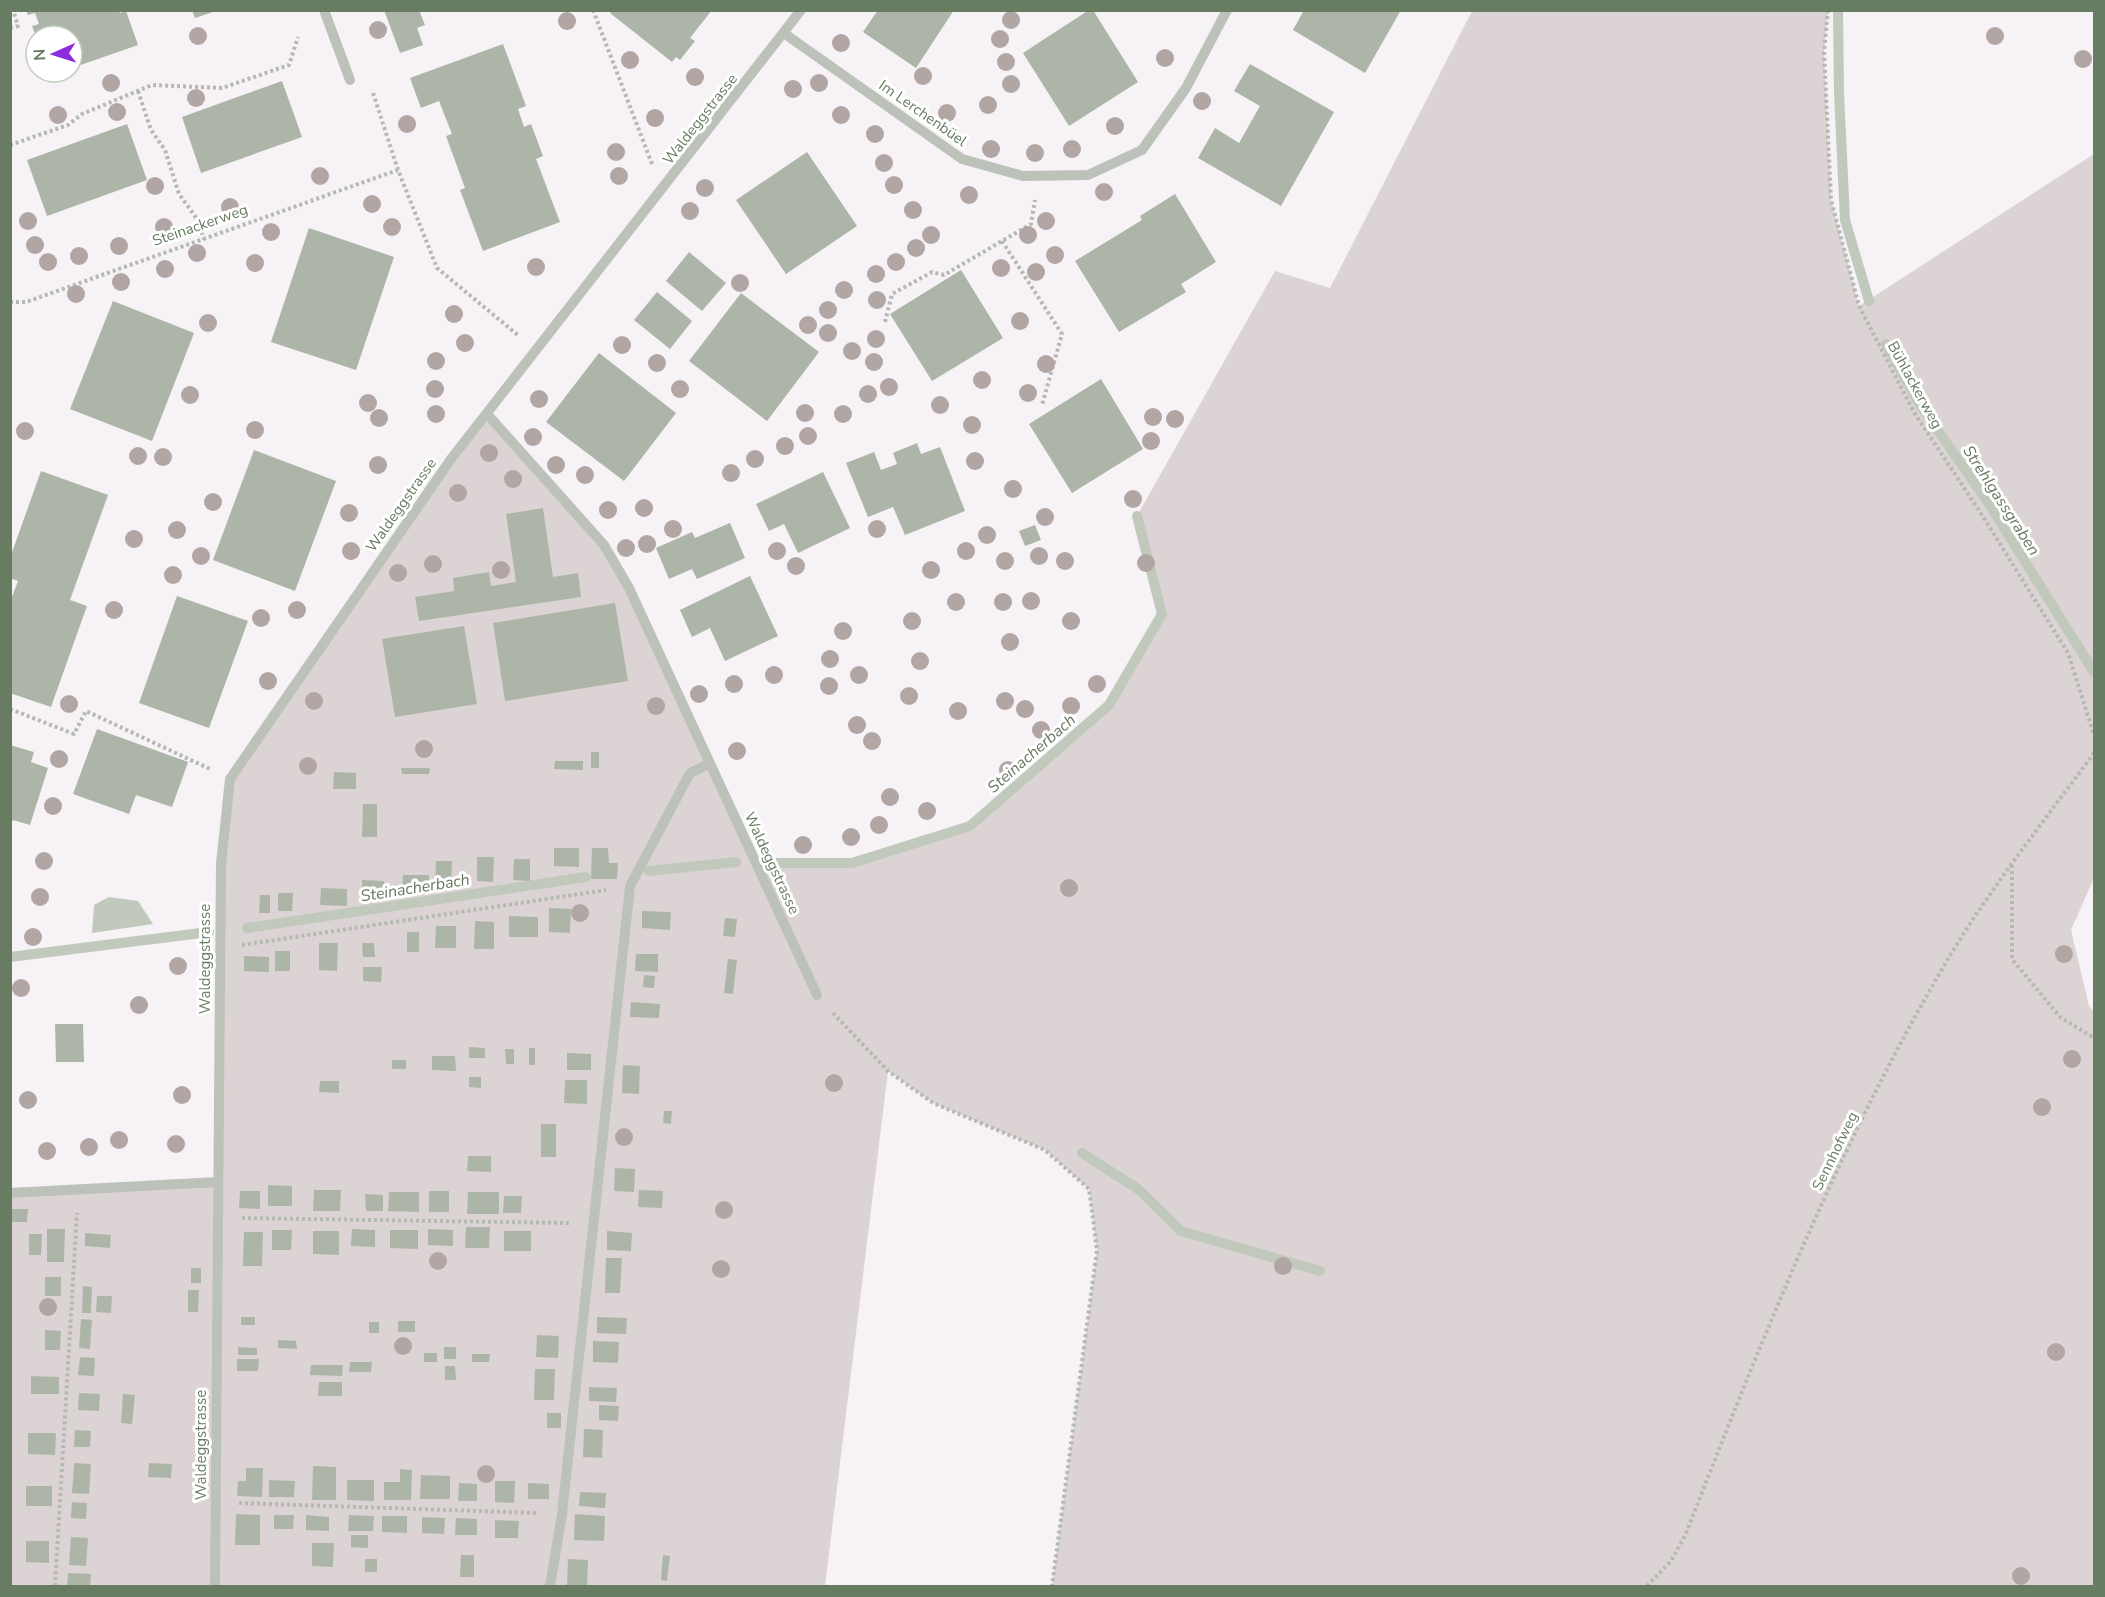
<svg xmlns="http://www.w3.org/2000/svg" width="2105" height="1597" viewBox="0 0 2105 1597" font-family="'Nunito Sans',sans-serif">
<rect width="100%" height="100%" fill="#f6f2f5"/>
<!-- green -->
<path fill="#dcd4d4" d="M1472,11h356l-4,41 7,148 28,106 235,-152v724l-23,52 18,76 5,6v574h-1042l45,-336 -8,-61 -44,-39 -112,-47 -45,-32 -63,515h-814v-393l207,-11 2,-233 10,-170 258,-364 116,130 157,329 12,-11h79l118,-37 139,-121 53,-91 -25,-98 138,-245 55,17z"/>
<!-- water -->
<path fill="#c0c9bb" d="M109,897l29,4 15,23 -61,9 2,-28z"/>
<g fill="none" stroke-linecap="round" stroke-linejoin="round">
<!-- stream -->
<path stroke="#c0c9bb" stroke-width="10" d="M1838,10l1,83 6,127 24,81
M1886,344l34,61 69,99 105,168
M773,863h79l118,-37 139,-121 53,-91 -25,-98
M649,871l87,-9
M247,928l339,-51
M10,957l199,-25
M1082,1153l56,36 43,42 139,40"/>
</g>
<!-- building -->
<path fill="#acb5a8" d="M26,10h93l1,3 6,-2 12,34 -66,23v-32h-36l-4,-10 7,-2 -4,-11 -7,2z
M192,10h24v1l-21,7z
M384,10h35l6,15 -8,3 6,17 -23,8z
M612,10h100l-22,28 5,3 -15,19 -4,-3 -4,5 -62,-49z
M878,10h76l-38,58 -53,-36z
M1089,10h4l45,72 -69,44 -46,-73z
M1304,10h97l-36,63 -72,-43z
M503,44l23,62 -8,3 6,18 7,-3 12,32 -7,3 24,63 -77,29 -23,-61 5,-2 -19,-52 6,-2 -13,-33 -18,7 -11,-30z
M1250,64l84,48 -53,94 -83,-48 17,-30 24,15 21,-37 -26,-15z
M282,81l20,56 -101,36 -19,-56z
M127,124l20,56 -100,36 -20,-56z
M807,152l50,74 -71,48 -50,-74z
M1175,194l41,68 -35,22 5,8 -67,40 -44,-71 67,-41 -2,-4z
M309,228l85,29 -38,113 -85,-28z
M689,252l37,31 -24,28 -36,-30z
M961,270l42,68 -71,43 -42,-67z
M657,292l35,29 -22,28 -36,-29z
M741,293l78,59 -52,69 -78,-60z
M113,301l81,32 -42,108 -82,-32z
M599,353l77,60 -52,68 -78,-59z
M1101,379l42,70 -71,44 -43,-69z
M917,443l4,11 19,-7 25,64 -60,24 -12,-28 -25,10 -22,-54 28,-11 7,18 16,-6 -4,-11z
M254,450l82,31 -41,110 -82,-31z
M41,471l67,24 -38,105 17,6 -36,101 -41,-14v-91l8,-21 -8,-3v-20z
M823,472l27,56 -52,25 -14,-29 -15,7 -13,-27z
M543,508l10,69 25,-4 3,24 -162,24 -4,-24 39,-6 -1,-13 36,-6 2,14 25,-4 -10,-68z
M730,523l15,35 -48,21 -5,-10 -23,10 -13,-31 36,-16 3,6z
M1035,525l6,15 -16,6 -6,-15z
M750,576l28,60 -53,25 -15,-33 -18,9 -12,-27z
M177,596l71,25 -39,107 -70,-25z
M615,603l13,78 -123,20 -12,-78z
M464,626l13,78 -82,13 -13,-78z
M97,729l91,33 -16,45 -36,-12 -7,19 -56,-20z
M10,745l24,7 -3,10 17,6 -18,57 -17,-5 -3,5z
M591,752h8v16h-8z
M555,761h28v9l-29,-1z
M401,768h29l-1,6h-27z
M334,772l22,1v16h-23z
M363,804h14v33h-15z
M554,848h25v19l-25,-1z
M592,848h16l1,15h9l-1,16h-26z
M477,857h17l-1,25 -16,-1z
M514,859h16v22l-17,-1z
M436,861h16l-1,25h-16z
M403,875h26v18h-27z
M362,880l22,1 1,15h-23z
M321,888l26,1v17l-27,-1z
M278,893h15l-1,18h-14z
M260,895h10v18h-11z
M549,908l22,1 -1,24 -21,-1z
M642,911l29,1 -1,18 -28,-2z
M509,916l29,1v20h-29z
M725,918l12,1 -2,18 -12,-1z
M475,921l19,1v27h-20z
M436,926h20v22h-21z
M407,932h12v20h-12z
M319,943h19l-1,28 -18,-1z
M362,943h12l1,14h-12z
M275,951h15v20h-15z
M636,954h22v18l-23,-1z
M244,956l25,1v15l-25,-1z
M728,959l9,1 -4,34 -9,-1z
M363,967h19l-1,15 -18,-1z
M644,975l11,1 -1,12 -11,-1z
M631,1002l29,2 -1,14 -29,-1z
M55,1024h28l1,38h-28z
M469,1047l16,1v10h-16z
M529,1048h6v17h-6z
M505,1049h9v15h-8z
M567,1053l24,1v16h-24z
M432,1056h23l1,15 -24,-1z
M392,1060h14v9h-14z
M623,1065l17,1 -1,28 -17,-1z
M469,1077h12v11l-12,-1z
M565,1080h22v24l-23,-1z
M320,1081h19v12l-20,-1z
M664,1111h8l-1,13 -8,-1z
M541,1124h15v33h-15z
M468,1156h23v16l-24,-1z
M615,1168l20,1 -1,23 -20,-1z
M268,1185l24,1v20h-24z
M314,1190h27l-1,21h-27z
M639,1190l24,1 -1,17 -24,-1z
M240,1191h20v18l-21,-1z
M429,1191h20v21h-20z
M389,1192h30v20l-31,-1z
M468,1192h31v22h-32z
M365,1194l18,1v16h-17z
M504,1196h18l-1,17h-18z
M11,1209h17l-1,13h-17z
M466,1227h24l-1,21h-24z
M47,1229h18l-1,33h-17z
M352,1229l23,1v17l-24,-1z
M428,1229l25,1v16l-25,-1z
M272,1230h20l-1,20h-19z
M390,1230h28v19l-28,-1z
M313,1231h26v24l-26,-1z
M504,1231h27v20h-27z
M607,1231l25,2 -1,18 -24,-1z
M244,1232h19l-1,34h-19z
M85,1233l26,2 -1,13 -25,-2z
M29,1234h13l-1,21h-12z
M606,1258h16l-2,35h-15z
M191,1268h10v15h-10z
M45,1277h16v19h-16z
M83,1286l9,1 -1,26h-9z
M188,1290h11l-1,22h-10z
M97,1296h15l-1,17 -15,-1z
M241,1317h14v8h-14z
M597,1317l30,1 -1,16 -29,-1z
M81,1319l11,1 -2,29 -11,-1z
M398,1321h17v11h-17z
M369,1322h10v11h-10z
M45,1330l16,1 -1,19h-15z
M537,1335l22,1 -1,22 -22,-1z
M278,1340l18,1 1,8 -19,-1z
M593,1341l26,1 -1,21 -25,-1z
M238,1347l19,1v7h-19z
M444,1347h12v12h-12z
M424,1353h13v9h-13z
M472,1354h18l-1,8h-17z
M80,1357l15,1 -1,18 -16,-1z
M237,1359h22l-1,12h-21z
M350,1362h22l-1,10h-22z
M311,1365h32l-1,11 -32,-1z
M445,1366h10l1,14h-11z
M535,1369h20l-1,31h-20z
M31,1376l28,1v17h-28z
M319,1382h23v14h-24z
M589,1387l28,1 -1,14 -27,-1z
M79,1393l21,1 -1,17 -21,-1z
M123,1394l12,1 -3,29 -11,-1z
M599,1405l20,1 -1,15 -19,-1z
M547,1413h14v15h-14z
M584,1429l19,1 -1,28 -19,-1z
M75,1430l16,1 -1,16h-16z
M28,1433h28l-1,22 -27,-1z
M74,1463l17,1 -2,30 -17,-1z
M149,1463l23,1 -1,14 -23,-1z
M313,1466l23,1v33h-24z
M246,1468h17l-1,29 -25,-1 1,-15h8z
M400,1469l12,1 -1,30h-27v-18h16z
M421,1475l29,1v23h-30z
M269,1480l26,1 -1,16h-25z
M347,1480h27v21l-27,-1z
M495,1481h20l-1,22 -19,-1z
M459,1483l18,1v17h-19z
M528,1483l21,1v15h-21z
M26,1486h26v20h-26z
M580,1492l26,1 -1,15 -26,-2z
M72,1502l15,1 -1,16 -15,-1z
M236,1514l24,1v30h-25z
M575,1514l30,2 -1,25 -30,-1z
M274,1515h20l-1,14h-19z
M306,1515l23,2v14l-23,-1z
M349,1515l25,1 -1,15h-25z
M382,1516h25v17l-25,-1z
M422,1517l23,1 -1,16 -22,-1z
M456,1518l21,1v16h-22z
M495,1520l24,1 -1,17h-23z
M351,1535h17v13l-17,-1z
M71,1537l17,1 -2,28 -17,-1z
M26,1541h23v22l-23,-1z
M312,1543h22l-1,24 -21,-1z
M461,1555h13v22h-14z
M663,1555l7,1 -3,25 -6,-1z
M365,1559h12v13h-12z
M568,1559l20,1 -1,26h-20z
M68,1573l23,1 -1,12h-23z"/>
<g fill="none" stroke-linecap="round" stroke-linejoin="round">
<!-- path -->
<path stroke="#b4b9b3" stroke-width="4" stroke-dasharray="3 3" stroke-linecap="butt" d="M593,10l59,154
M1828,10l-4,42 7,148 28,106 56,108 67,101 86,138 26,82
M10,28l8,-2 -5,-16
M138,91l13,39 14,20 14,44 18,25 7,20
M373,93l25,77 39,98 82,68
M10,145l58,-20 14,-11 70,-29 70,3 67,-23 9,-28
M1002,241l60,93 -20,71
M10,302h16l372,-132
M885,322l7,-28 40,-22 12,3 87,-51 4,-24
M10,709l64,25 12,-23 124,58
M2012,865v94l48,58 34,21
M242,945l364,-55
M833,1013l55,58 45,32 112,47 44,39 8,61 -45,336
M242,1218l328,5
M239,1503l299,10
M55,1586l22,-373
M1647,1586l24,-25 14,-25c77,-197 155,-395 263,-577 43,-72 97,-139 146,-206"/>
<!-- minor -->
<path stroke="#bcc2ba" stroke-width="10" d="M324,10l26,70
M785,34l177,125 61,17 65,-1 54,-25 44,-62 41,-78
M488,415l116,130 25,43 188,407
M10,1193l208,-11
M215,1586l6,-722 9,-85 221,-320 350,-449
M550,1586l12,-72 68,-628 60,-113 19,-9"/>
</g>
<!-- trees -->
<g fill="#b2a6a5">
<circle cx="1011" cy="20" r="9"/>
<circle cx="567" cy="21" r="9"/>
<circle cx="378" cy="30" r="9"/>
<circle cx="198" cy="36" r="9"/>
<circle cx="1995" cy="36" r="9"/>
<circle cx="1000" cy="39" r="9"/>
<circle cx="841" cy="43" r="9"/>
<circle cx="1165" cy="58" r="9"/>
<circle cx="2083" cy="59" r="9"/>
<circle cx="630" cy="60" r="9"/>
<circle cx="1006" cy="62" r="9"/>
<circle cx="923" cy="76" r="9"/>
<circle cx="695" cy="77" r="9"/>
<circle cx="111" cy="83" r="9"/>
<circle cx="819" cy="83" r="9"/>
<circle cx="1011" cy="84" r="9"/>
<circle cx="793" cy="89" r="9"/>
<circle cx="196" cy="98" r="9"/>
<circle cx="1202" cy="101" r="9"/>
<circle cx="988" cy="105" r="9"/>
<circle cx="117" cy="112" r="9"/>
<circle cx="947" cy="113" r="9"/>
<circle cx="58" cy="115" r="9"/>
<circle cx="841" cy="115" r="9"/>
<circle cx="655" cy="118" r="9"/>
<circle cx="407" cy="124" r="9"/>
<circle cx="1115" cy="126" r="9"/>
<circle cx="875" cy="134" r="9"/>
<circle cx="991" cy="149" r="9"/>
<circle cx="1072" cy="149" r="9"/>
<circle cx="616" cy="152" r="9"/>
<circle cx="1035" cy="153" r="9"/>
<circle cx="884" cy="163" r="9"/>
<circle cx="320" cy="176" r="9"/>
<circle cx="619" cy="176" r="9"/>
<circle cx="894" cy="185" r="9"/>
<circle cx="155" cy="186" r="9"/>
<circle cx="705" cy="188" r="9"/>
<circle cx="1104" cy="192" r="9"/>
<circle cx="969" cy="195" r="9"/>
<circle cx="372" cy="204" r="9"/>
<circle cx="230" cy="207" r="9"/>
<circle cx="913" cy="210" r="9"/>
<circle cx="690" cy="211" r="9"/>
<circle cx="28" cy="221" r="9"/>
<circle cx="1046" cy="221" r="9"/>
<circle cx="164" cy="227" r="9"/>
<circle cx="392" cy="227" r="9"/>
<circle cx="271" cy="232" r="9"/>
<circle cx="931" cy="235" r="9"/>
<circle cx="1028" cy="235" r="9"/>
<circle cx="35" cy="245" r="9"/>
<circle cx="119" cy="246" r="9"/>
<circle cx="916" cy="248" r="9"/>
<circle cx="197" cy="253" r="9"/>
<circle cx="1055" cy="255" r="9"/>
<circle cx="79" cy="256" r="9"/>
<circle cx="48" cy="262" r="9"/>
<circle cx="896" cy="262" r="9"/>
<circle cx="255" cy="263" r="9"/>
<circle cx="536" cy="267" r="9"/>
<circle cx="1001" cy="268" r="9"/>
<circle cx="165" cy="269" r="9"/>
<circle cx="1036" cy="272" r="9"/>
<circle cx="876" cy="274" r="9"/>
<circle cx="121" cy="282" r="9"/>
<circle cx="740" cy="283" r="9"/>
<circle cx="844" cy="290" r="9"/>
<circle cx="76" cy="294" r="9"/>
<circle cx="877" cy="300" r="9"/>
<circle cx="828" cy="310" r="9"/>
<circle cx="454" cy="314" r="9"/>
<circle cx="1020" cy="321" r="9"/>
<circle cx="208" cy="323" r="9"/>
<circle cx="808" cy="325" r="9"/>
<circle cx="828" cy="333" r="9"/>
<circle cx="876" cy="339" r="9"/>
<circle cx="465" cy="343" r="9"/>
<circle cx="622" cy="345" r="9"/>
<circle cx="852" cy="351" r="9"/>
<circle cx="436" cy="361" r="9"/>
<circle cx="874" cy="362" r="9"/>
<circle cx="657" cy="363" r="9"/>
<circle cx="1046" cy="364" r="9"/>
<circle cx="982" cy="380" r="9"/>
<circle cx="889" cy="387" r="9"/>
<circle cx="435" cy="389" r="9"/>
<circle cx="680" cy="389" r="9"/>
<circle cx="1028" cy="393" r="9"/>
<circle cx="868" cy="394" r="9"/>
<circle cx="190" cy="395" r="9"/>
<circle cx="539" cy="399" r="9"/>
<circle cx="368" cy="403" r="9"/>
<circle cx="940" cy="405" r="9"/>
<circle cx="805" cy="413" r="9"/>
<circle cx="436" cy="414" r="9"/>
<circle cx="843" cy="414" r="9"/>
<circle cx="1153" cy="417" r="9"/>
<circle cx="379" cy="418" r="9"/>
<circle cx="1175" cy="419" r="9"/>
<circle cx="972" cy="425" r="9"/>
<circle cx="255" cy="430" r="9"/>
<circle cx="25" cy="431" r="9"/>
<circle cx="808" cy="436" r="9"/>
<circle cx="533" cy="437" r="9"/>
<circle cx="1151" cy="441" r="9"/>
<circle cx="785" cy="446" r="9"/>
<circle cx="489" cy="453" r="9"/>
<circle cx="138" cy="456" r="9"/>
<circle cx="163" cy="457" r="9"/>
<circle cx="755" cy="459" r="9"/>
<circle cx="975" cy="461" r="9"/>
<circle cx="378" cy="465" r="9"/>
<circle cx="556" cy="465" r="9"/>
<circle cx="731" cy="473" r="9"/>
<circle cx="585" cy="475" r="9"/>
<circle cx="513" cy="479" r="9"/>
<circle cx="1013" cy="489" r="9"/>
<circle cx="458" cy="493" r="9"/>
<circle cx="1133" cy="499" r="9"/>
<circle cx="213" cy="502" r="9"/>
<circle cx="644" cy="508" r="9"/>
<circle cx="608" cy="510" r="9"/>
<circle cx="349" cy="513" r="9"/>
<circle cx="1045" cy="517" r="9"/>
<circle cx="673" cy="529" r="9"/>
<circle cx="877" cy="529" r="9"/>
<circle cx="177" cy="530" r="9"/>
<circle cx="987" cy="535" r="9"/>
<circle cx="134" cy="539" r="9"/>
<circle cx="647" cy="544" r="9"/>
<circle cx="626" cy="548" r="9"/>
<circle cx="351" cy="551" r="9"/>
<circle cx="777" cy="551" r="9"/>
<circle cx="966" cy="551" r="9"/>
<circle cx="201" cy="556" r="9"/>
<circle cx="1039" cy="556" r="9"/>
<circle cx="1005" cy="561" r="9"/>
<circle cx="1065" cy="561" r="9"/>
<circle cx="1146" cy="563" r="9"/>
<circle cx="433" cy="564" r="9"/>
<circle cx="796" cy="566" r="9"/>
<circle cx="501" cy="570" r="9"/>
<circle cx="931" cy="570" r="9"/>
<circle cx="398" cy="573" r="9"/>
<circle cx="173" cy="575" r="9"/>
<circle cx="1031" cy="601" r="9"/>
<circle cx="956" cy="602" r="9"/>
<circle cx="1003" cy="602" r="9"/>
<circle cx="114" cy="610" r="9"/>
<circle cx="297" cy="610" r="9"/>
<circle cx="261" cy="618" r="9"/>
<circle cx="912" cy="621" r="9"/>
<circle cx="1071" cy="621" r="9"/>
<circle cx="843" cy="631" r="9"/>
<circle cx="1010" cy="642" r="9"/>
<circle cx="830" cy="659" r="9"/>
<circle cx="920" cy="661" r="9"/>
<circle cx="774" cy="675" r="9"/>
<circle cx="859" cy="675" r="9"/>
<circle cx="268" cy="681" r="9"/>
<circle cx="734" cy="684" r="9"/>
<circle cx="1097" cy="684" r="9"/>
<circle cx="829" cy="686" r="9"/>
<circle cx="699" cy="694" r="9"/>
<circle cx="909" cy="696" r="9"/>
<circle cx="314" cy="701" r="9"/>
<circle cx="1005" cy="701" r="9"/>
<circle cx="69" cy="704" r="9"/>
<circle cx="656" cy="706" r="9"/>
<circle cx="1071" cy="706" r="9"/>
<circle cx="1025" cy="709" r="9"/>
<circle cx="958" cy="711" r="9"/>
<circle cx="857" cy="725" r="9"/>
<circle cx="1041" cy="730" r="9"/>
<circle cx="872" cy="741" r="9"/>
<circle cx="424" cy="749" r="9"/>
<circle cx="737" cy="751" r="9"/>
<circle cx="59" cy="759" r="9"/>
<circle cx="308" cy="766" r="9"/>
<circle cx="1008" cy="770" r="9"/>
<circle cx="890" cy="797" r="9"/>
<circle cx="53" cy="806" r="9"/>
<circle cx="927" cy="811" r="9"/>
<circle cx="879" cy="825" r="9"/>
<circle cx="851" cy="837" r="9"/>
<circle cx="803" cy="845" r="9"/>
<circle cx="44" cy="861" r="9"/>
<circle cx="1069" cy="888" r="9"/>
<circle cx="40" cy="897" r="9"/>
<circle cx="580" cy="913" r="9"/>
<circle cx="33" cy="937" r="9"/>
<circle cx="2064" cy="954" r="9"/>
<circle cx="178" cy="966" r="9"/>
<circle cx="21" cy="988" r="9"/>
<circle cx="139" cy="1005" r="9"/>
<circle cx="2072" cy="1059" r="9"/>
<circle cx="834" cy="1083" r="9"/>
<circle cx="182" cy="1095" r="9"/>
<circle cx="28" cy="1100" r="9"/>
<circle cx="2042" cy="1107" r="9"/>
<circle cx="624" cy="1137" r="9"/>
<circle cx="119" cy="1140" r="9"/>
<circle cx="176" cy="1144" r="9"/>
<circle cx="89" cy="1147" r="9"/>
<circle cx="47" cy="1151" r="9"/>
<circle cx="724" cy="1210" r="9"/>
<circle cx="438" cy="1261" r="9"/>
<circle cx="1283" cy="1266" r="9"/>
<circle cx="721" cy="1269" r="9"/>
<circle cx="48" cy="1307" r="9"/>
<circle cx="403" cy="1346" r="9"/>
<circle cx="2056" cy="1352" r="9"/>
<circle cx="486" cy="1474" r="9"/>
<circle cx="2021" cy="1576" r="9"/>
</g>
<g text-anchor="middle" stroke-width="6" stroke-linejoin="round" paint-order="stroke">
<!-- street labels -->
<g font-size="15" fill="#687c62" stroke="#fff">
<text transform="translate(923 113) rotate(35)" y="5">Im Lerchenbüel</text>
<text transform="translate(700 119) rotate(-52)" y="5">Waldeggstrasse</text>
<text transform="translate(200 225) rotate(-19)" y="5">Steinackerweg</text>
<text transform="translate(1915 385) rotate(61)" y="5">Bühlackerweg</text>
<text transform="translate(401 505) rotate(-55)" y="5">Waldeggstrasse</text>
<text transform="translate(772 863) rotate(65)" y="5">Waldeggstrasse</text>
<text transform="translate(205 959) rotate(-90)" y="5">Waldeggstrasse</text>
<text transform="translate(1835 1151) rotate(-64)" y="5">Sennhofweg</text>
<text transform="translate(201 1445) rotate(-90)" y="5">Waldeggstrasse</text>
</g>
<!-- water labels -->
<g font-size="16" font-style="italic" fill="#68785d" stroke="#fff">
<text transform="translate(2002 500) rotate(57)" y="6">Strehlgassgraben</text>
<text transform="translate(1031 753) rotate(-41)" y="6">Steinacherbach</text>
<text transform="translate(415 887) rotate(-9)" y="6">Steinacherbach</text>
</g>
</g>
<!-- border -->
<rect width="2105" height="1597" fill="none" stroke="#687c62" stroke-width="24"/>
<!-- north arrow -->
<g transform="translate(54 54) rotate(267)"><circle r="28" fill="#ffffff" stroke="#c3cbc0" stroke-width="1.5"/>
<path d="M0-4.5L10 22L0 15L-10 22Z" fill="#8c2cdc"/>
<text y="-9" font-size="16" font-weight="bold" text-anchor="middle" fill="#687c62">N</text>
</g>
</svg>
